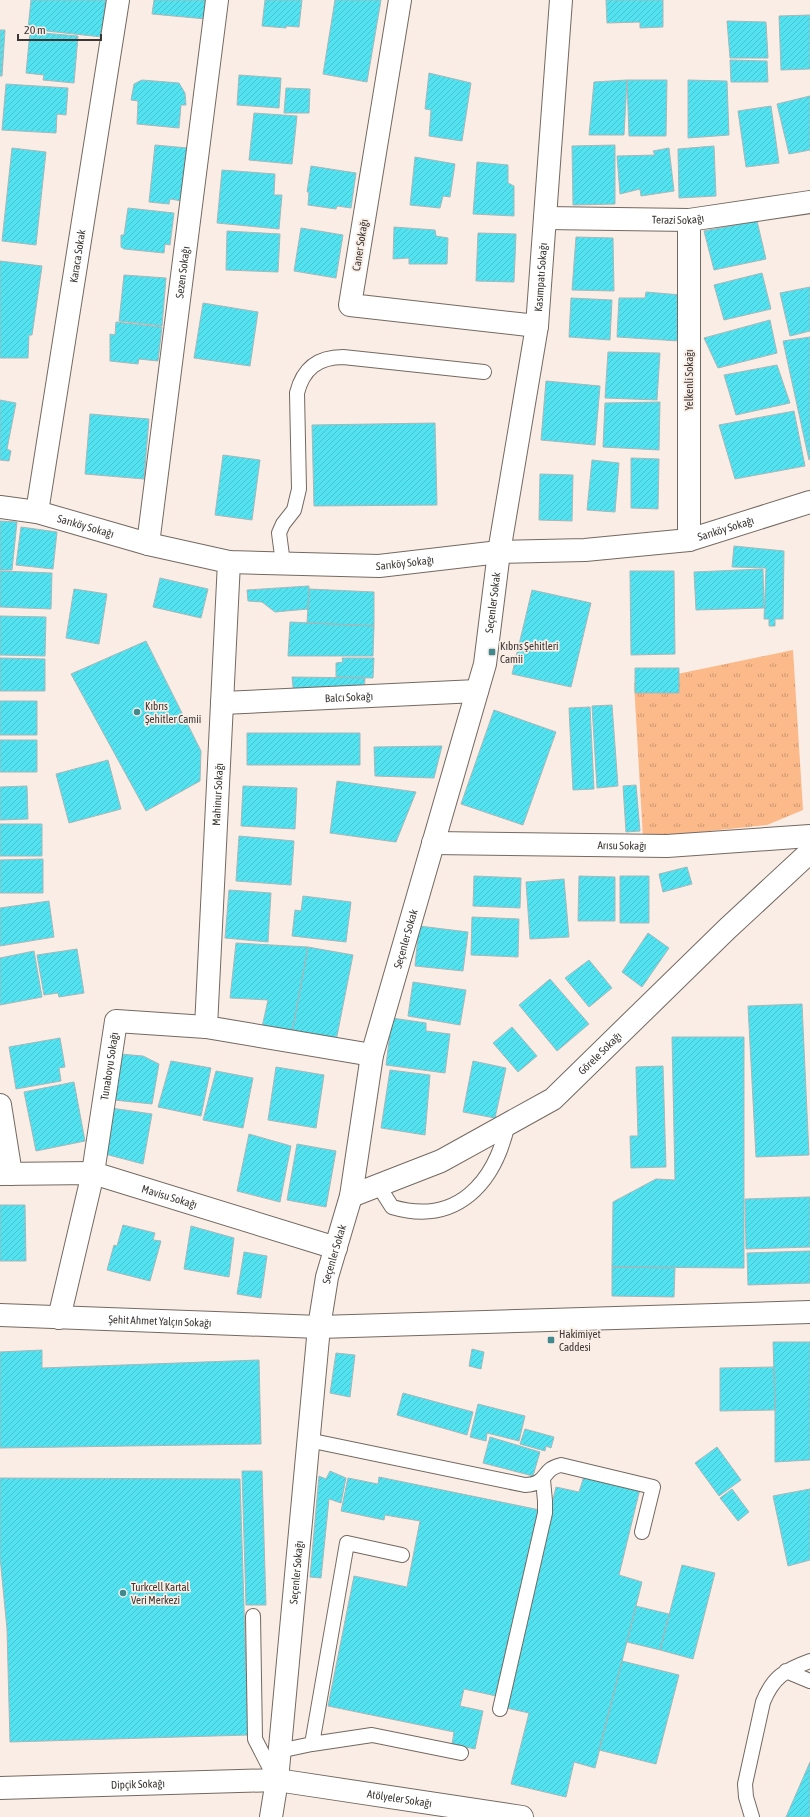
<svg xmlns="http://www.w3.org/2000/svg" width="810" height="1817" viewBox="0 0 810 1817" font-family="'Asap Condensed',sans-serif">
<defs>
<pattern id="grass-tufts" width="24" height="20" patternUnits="userSpaceOnUse"><rect width="24" height="20" fill="#fcb989"/><path d="M3 7l-1-3M5 7V3M7 7l1-3M15 17l-1-3M17 17v-4M19 17l1-3" fill="none" stroke="#cd9771"/></pattern>
<pattern id="building-hatch" width="6" height="6" patternUnits="userSpaceOnUse"><rect width="6" height="6" fill="#52e2f0"/><path d="M-1 1l2-2M0 6l6-6M5 7l2-2" fill="none" stroke="#48c2ce"/></pattern>
</defs>
<rect width="100%" height="100%" fill="#f9ede5"/>
<!-- grass -->
<path fill="url(#grass-tufts)" d="M793,650l10,160 -36,15 -124,13 -9,-155z"/>
<!-- building -->
<path fill="url(#building-hatch)" stroke="#a8b7b9" d="M31,0h75l-4,37 -74,-8z
M154,0h54l-2,19 -54,-5z
M265,0h37l-3,27 -13,-1v2l-24,-2z
M335,0h46l-14,82 -44,-8z
M606,0h57v27l-23,1v-6l-33,1z
M810,15v54l-29,1 -2,-54z
M727,21l39,1 2,36h-38z
M0,30h5l-3,46h-2z
M30,32l48,4 -4,47 -31,-3 1,-5 -18,-2z
M730,60l37,1 1,21h-37z
M429,73l42,10 -9,58 -33,-5 2,-26 -6,-1z
M239,75l42,3 -2,30 -42,-3z
M142,80l37,3 6,10 1,12h-5l-2,23 -42,-4 1,-23 -7,-1 3,-16z
M627,80h40l-1,56h-37z
M627,80l-3,55h-35l5,-53z
M688,80l39,1 2,54 -41,3z
M6,84l62,4 -2,27 -9,-1 -1,19 -54,-3z
M286,88l24,1 -1,24h-25z
M810,96v54l-21,4 -12,-50z
M771,106l8,57 -33,4 -8,-56z
M254,113l43,3 -5,48 -43,-4z
M155,145l33,3 -6,53 -12,-2 -1,5 -20,-2z
M615,145v59l-42,1 -1,-59z
M714,146l2,50 -37,2 -1,-49z
M12,148l34,4 -10,93 -34,-4z
M669,148l5,43 -33,5 -1,-7 -20,5 -3,-38 38,-1 -2,-4z
M415,157l40,7 -5,33 -7,-1 -3,12 -30,-3z
M477,162l31,3v18l6,3v30l-41,-2z
M311,166l45,7 -5,35 -14,-2 -1,3 -28,-4 1,-13h-2z
M222,170l53,4 -1,21h8l-3,34 -62,-6z
M128,208l46,5 -4,32 -5,-1 -1,9 -40,-4 -3,-2v-12h3z
M757,221l9,38 -52,11 -10,-39z
M394,227l41,3 1,6 12,2 -1,26h-38v-6l-16,1z
M301,228l42,7 -7,43 -42,-7z
M227,231l53,3 -2,38 -52,-2z
M478,233l38,1 -2,48 -38,-1z
M576,237l37,1 1,53 -42,-1z
M0,261l42,5 -10,69h-3l-1,23h-28z
M762,273l9,36 -47,11 -10,-35z
M124,275l42,3 -4,48 -43,-5z
M810,287v44l-20,5 -10,-43z
M646,292l35,3 -2,46 -62,-4 2,-39h26z
M571,298l41,2 -2,40 -41,-3z
M203,303l55,9 -8,54 -56,-8z
M770,320l7,33 -59,15 -14,-30z
M116,322l46,5 -4,34 -19,-2 -1,5 -28,-3v-27l5,1z
M810,337v122l-1,1 -26,-119z
M608,352l52,1 -3,47 -52,-2z
M777,365l13,38 -54,12 -12,-40z
M546,381l54,5 -5,59 -54,-5z
M0,400l16,3 -9,46 4,2 -2,10 -9,-1z
M660,402l-1,48 -56,-3 2,-44z
M794,411l11,55 -70,13 -16,-54z
M90,414l59,5 -5,60 -59,-5z
M435,423l2,82 -123,1 -2,-81z
M223,455l37,5 -8,60 -37,-5z
M631,458l28,1 -1,50 -27,-1z
M592,460l27,3 -4,49 -28,-2z
M540,474l33,1 -1,46 -33,-1z
M0,521l17,1 -5,48h-12z
M21,527l36,5 -4,37 -37,-4z
M734,546l50,5 -1,68h-8v7h-6v-7h-5l2,-51 -34,-1z
M763,569l1,39 -68,2 -2,-38z
M0,571l52,2 -1,36 -51,-2z
M630,571h44l1,83 -44,1z
M160,578l48,11 -7,29 -48,-11z
M309,586l-1,23 -33,3 -13,-10 -14,-1 -1,-11z
M74,589l33,5 -8,50 -33,-6z
M309,589l65,3v34l-67,-3z
M532,590l59,13 -20,84 -59,-13z
M0,616l46,1 -1,39 -45,-1z
M290,622l84,4 -1,30h-85z
M146,641l55,110 -1,30 -54,30 -75,-137z
M0,658l45,1v32h-45z
M342,658h32l-1,20 -37,-1v-14l7,-1z
M635,668h44v25h-44z
M292,677l73,1 -1,15 -70,3z
M0,701h37v34h-37z
M612,705l6,81 -21,2 -5,-82z
M590,707l4,82 -21,1 -4,-82z
M494,710l62,22 -33,93 -62,-21z
M247,733h113v32h-113z
M0,740h37v32h-37z
M442,746l-8,32 -59,-2 -1,-29z
M108,760l13,49 -52,14 -13,-49z
M337,781l79,11 -20,50 -66,-9z
M636,785l4,46 -14,1 -3,-46z
M27,786l1,33 -28,1v-33z
M243,786l54,2 -2,41 -54,-3z
M0,824h42v32h-42z
M239,836l55,5 -3,44 -55,-4z
M43,859v34h-43v-33z
M687,867l5,17 -29,8 -4,-18z
M474,876l47,2 -1,30 -47,-2z
M579,876l36,1v44h-37z
M620,876h29v47h-29z
M564,879l5,58 -39,2 -4,-57z
M229,890l42,3 -3,49 -43,-4z
M303,896l48,6 -5,40 -54,-6 3,-26 6,1z
M49,901l5,36 -54,9v-38z
M472,917l47,2 -1,38 -47,-2z
M419,926l49,6 -5,39 -48,-5z
M648,933l21,15 -27,39 -20,-15z
M236,943l72,4 -16,86 -30,-6 6,-27 -38,-2z
M308,947l45,8 -17,86 -44,-8z
M77,949l7,44 -25,4 -1,-4 -14,2 -7,-40z
M34,951l8,46 -42,8v-47z
M589,960l23,28 -23,19 -24,-29z
M550,979l39,45 -32,27 -38,-46z
M413,982l53,8 -6,35 -52,-9z
M802,1004l7,151 -53,2 -8,-151z
M392,1018l34,5v8l24,3 -5,39 -59,-8z
M512,1027l25,29 -19,16 -25,-29z
M672,1037h72v231l-132,-1 1,-65 43,-23 19,1z
M60,1038l5,29 -6,1 2,13 -45,8 -7,-42z
M120,1054l23,2 16,8 -7,40 -38,-4z
M171,1061l40,7 -10,48 -43,-9z
M473,1061l33,7 -11,50 -32,-6z
M663,1066l3,101 -35,1 -1,-32h8l-2,-69z
M276,1067l48,8 -8,53 -48,-8z
M390,1070l40,5 -5,60 -44,-7z
M216,1071l37,7 -10,50 -40,-8z
M74,1082l11,59 -49,10 -12,-59z
M111,1108l41,6 -9,50 -38,-10z
M249,1134l42,12 -11,56 -43,-11z
M297,1144l39,7 -10,56 -39,-7z
M810,1197v50l-64,2 -1,-50z
M0,1205h25l1,56h-26z
M123,1225l32,8 -2,7 8,1 -11,40 -43,-11 7,-25 3,1z
M191,1226l43,12 -5,39 -45,-8z
M810,1251v32l-62,2 -1,-32z
M244,1252l23,4 -6,42 -24,-4z
M612,1267l63,1 -1,29 -62,-1z
M773,1342h37v118l-35,2v-52z
M472,1349l12,3 -3,17 -12,-3z
M42,1350v18l217,-8 2,84 -261,4v-96z
M336,1353l19,2 -5,42 -20,-4z
M774,1367l1,43 -55,1v-43z
M403,1393l70,19 -6,23 -70,-20z
M478,1404l47,12 -6,25 -32,-8 -1,8 -16,-4z
M525,1429l29,8 -3,11 -5,-2 -1,5 -25,-7z
M490,1437l50,15 -7,24 -50,-13z
M717,1447l24,33 -22,16 -24,-33z
M242,1471h20l4,134h-20z
M330,1471l16,7 -5,25 -12,-4 -8,79 -11,-1 9,-101 7,3z
M584,1476l56,13 -21,86 23,7 -47,186 -21,-6 -8,35 -55,-13 18,-71 -27,-6 54,-220 23,5z
M379,1477l161,33 -39,187 -37,-8 -4,17 23,5 -8,38 -23,-5 2,-12 -126,-26 26,-130 53,11 13,-66 -35,-6 -1,5 -43,-9 7,-33 30,6z
M0,1478l240,1 8,256 -238,7 -3,-113 -7,-72z
M732,1489l17,23 -11,9 -18,-23z
M810,1489v71l-22,6 -15,-70z
M682,1565l33,8 -22,86 -33,-9z
M636,1606l33,8 -9,36 -33,-8z
M622,1661l57,14 -23,89 -57,-14z
M810,1762v55h-24z"/>
<g fill="none" stroke-linecap="round" stroke-linejoin="round">
<defs>
<path id="service" d="M283,563l-4,-30 4,-9 11,-14 5,-21 -2,-96c6,-24 21,-36 46,-36l141,15
M378,1185l14,22c65,19 103,-24 116,-84
M308,1440l217,45c24,-1 16,-16 36,-20l92,22 -11,45
M253,1616l2,123 21,41
M786,1671l24,10
M500,1709l45,-196v-12l-2,-21
M312,1744l35,-201 55,12
M279,1751l33,-7 60,-9 89,18
M752,1817l-6,-20 -1,-13 18,-82c10,-25 22,-32 47,-41"/>
<g id="minor">
<path d="M400,0l-50,305 187,21"/>
<path id="s1" d="M545,218l144,2 121,-18"/>
<path d="M689,220v320"/>
<path id="s2" d="M0,507l37,5 111,32 81,18 150,4 120,-14"/>
<path id="s3" d="M37,512l81,-512"/>
<path id="s4" d="M148,544l69,-544"/>
<path id="s5" d="M222,703l255,-12"/>
<path id="s6" d="M433,843l234,3 143,-10"/>
<path id="s7" d="M206,1027l23,-465"/>
<path d="M0,1105l11,69"/>
<path id="s8" d="M0,1174l93,-1 243,75"/>
<path id="s9" d="M351,1196l90,-35 112,-62 174,-170 83,-77"/>
<path id="s10" d="M59,1318l34,-145 23,-152 90,6 166,28"/>
<path id="s11" d="M0,1788l277,-8 245,37"/>
</g>
<g id="tertiary">
<path id="s12" d="M499,552l86,-2 104,-10 121,-38"/>
<path id="s13" d="M0,1315l319,12 491,-15"/>
<path id="s14" d="M271,1817l6,-37 42,-453 8,-50 24,-81 21,-141 113,-391 14,-112 38,-226 24,-326"/>
</g>
</defs>
<!-- service casing -->
<use href="#service" stroke="#746962" stroke-width="16"/>
<!-- minor casing -->
<use href="#minor" stroke="#746962" stroke-width="24"/>
<!-- tertiary casing -->
<use href="#tertiary" stroke="#746962" stroke-width="24"/>
<!-- service -->
<use href="#service" stroke="#fff" stroke-width="14"/>
<!-- minor -->
<use href="#minor" stroke="#fff" stroke-width="22"/>
<!-- tertiary -->
<use href="#tertiary" stroke="#fff" stroke-width="22"/>
</g>
<!-- markers -->
<g fill="#41888f" stroke="#f9ede5" stroke-width="1.5">
<rect x="488" y="648" width="8" height="8" rx="2"/>
<circle cx="137" cy="712" r="4"/>
<rect x="547" y="1336" width="8" height="8" rx="2"/>
<circle cx="123" cy="1593" r="4"/>
</g>
<g text-anchor="middle" stroke-width="3.5" stroke-linejoin="round" paint-order="stroke">
<!-- street labels -->
<g font-size="11" fill="#3c3734" stroke="#f9ede5">
<text dy="4" stroke="none"><textPath href="#s1" startOffset="133">Terazi Sokağı</textPath></text>
<text transform="translate(360 245) rotate(-81)" y="4">Caner Sokağı</text>
<text dy="4" stroke="none"><textPath href="#s3" startOffset="259">Karaca Sokak</textPath></text>
<text dy="4" stroke="none"><textPath href="#s4" startOffset="274">Sezen Sokağı</textPath></text>
<text dy="4" stroke="none"><textPath href="#s14" startOffset="1568">Kasımpatı Sokağı</textPath></text>
<text transform="translate(689 380) rotate(-90)" y="4">Yelkenli Sokağı</text>
<text dy="4" stroke="none"><textPath href="#s2" startOffset="88">Sarıköy Sokağı</textPath></text>
<text dy="4" stroke="none"><textPath href="#s12" startOffset="229">Sarıköy Sokağı</textPath></text>
<text dy="4" stroke="none"><textPath href="#s2" startOffset="412">Sarıköy Sokağı</textPath></text>
<text dy="4" stroke="none"><textPath href="#s14" startOffset="1239">Seçenler Sokak</textPath></text>
<text dy="4" stroke="none"><textPath href="#s5" startOffset="127">Balcı Sokağı</textPath></text>
<text dy="4" stroke="none"><textPath href="#s7" startOffset="233">Mahinur Sokağı</textPath></text>
<text dy="4" stroke="none"><textPath href="#s6" startOffset="189">Arısu Sokağı</textPath></text>
<text dy="4" stroke="none"><textPath href="#s14" startOffset="891">Seçenler Sokak</textPath></text>
<text dy="4" stroke="none"><textPath href="#s9" startOffset="290">Görele Sokağı</textPath></text>
<text dy="4" stroke="none"><textPath href="#s10" startOffset="257">Tunaboyu Sokağı</textPath></text>
<text dy="4" stroke="none"><textPath href="#s8" startOffset="173">Mavisu Sokağı</textPath></text>
<text dy="4" stroke="none"><textPath href="#s14" startOffset="567">Seçenler Sokak</textPath></text>
<text dy="4" stroke="none"><textPath href="#s13" startOffset="160">Şehit Ahmet Yalçın Sokağı</textPath></text>
<text dy="4" stroke="none"><textPath href="#s14" startOffset="246">Seçenler Sokağı</textPath></text>
<text dy="4" stroke="none"><textPath href="#s11" startOffset="138">Dipçik Sokağı</textPath></text>
<text dy="4" stroke="none"><textPath href="#s11" startOffset="401">Atölyeler Sokağı</textPath></text>
</g>
<!-- poi labels -->
<g font-size="11" fill="#3c3734" stroke="#f9ede5" text-anchor="start">
<text x="500" y="650">Kıbrıs Şehi̇tleri̇<tspan x="500" dy="13">Cami̇i̇</tspan></text>
<text x="145" y="710">Kıbrıs<tspan x="145" dy="13">Şehitler Camii</tspan></text>
<text x="559" y="1338">Hakimiyet<tspan x="559" dy="13">Caddesi</tspan></text>
<text x="131" y="1591">Turkcell Kartal<tspan x="131" dy="13">Veri Merkezi</tspan></text>
</g>
</g>
<!-- scale -->
<path d="M18 34v6h83v-6" fill="none" stroke="#3c3734" stroke-width="2"/>
<text x="24" y="34" font-size="12" fill="#3c3734" stroke="#f9ede5" stroke-width="3" paint-order="stroke">20 m</text>
</svg>
